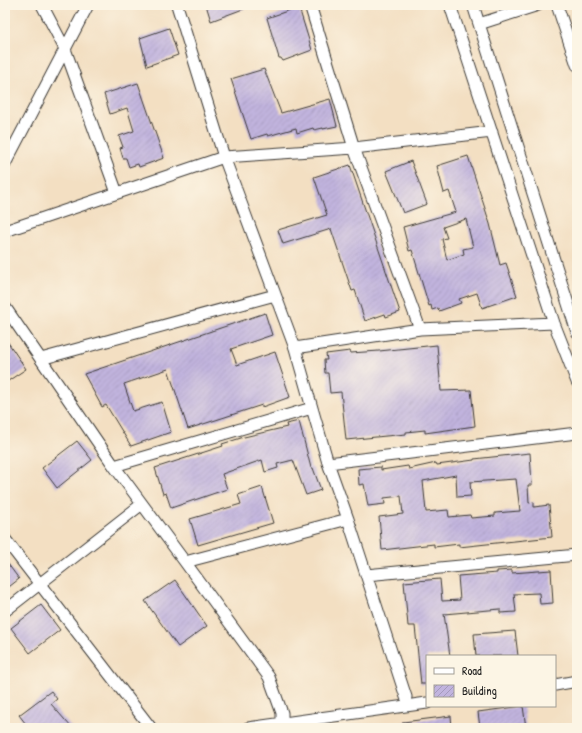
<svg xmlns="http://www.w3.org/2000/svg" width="582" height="733" viewBox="0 0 582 733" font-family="'Patrick Hand',sans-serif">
<defs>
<pattern id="building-hatch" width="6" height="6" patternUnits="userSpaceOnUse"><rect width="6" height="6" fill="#c1b4de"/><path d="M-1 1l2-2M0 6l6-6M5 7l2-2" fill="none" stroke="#a59abe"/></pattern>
</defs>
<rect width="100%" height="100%" fill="#fcf5e5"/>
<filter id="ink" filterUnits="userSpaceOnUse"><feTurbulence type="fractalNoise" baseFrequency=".025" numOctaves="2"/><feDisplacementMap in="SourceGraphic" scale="8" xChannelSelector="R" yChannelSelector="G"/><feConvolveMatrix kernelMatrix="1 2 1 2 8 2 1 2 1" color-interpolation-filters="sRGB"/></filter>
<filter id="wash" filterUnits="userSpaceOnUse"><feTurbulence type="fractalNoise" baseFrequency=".012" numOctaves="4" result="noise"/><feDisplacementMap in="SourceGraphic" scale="16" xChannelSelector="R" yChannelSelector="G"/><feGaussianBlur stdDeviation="0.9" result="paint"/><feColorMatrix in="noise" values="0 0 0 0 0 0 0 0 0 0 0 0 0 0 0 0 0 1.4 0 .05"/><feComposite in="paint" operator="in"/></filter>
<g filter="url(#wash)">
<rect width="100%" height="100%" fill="#f3dfc2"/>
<g id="blocks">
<!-- building -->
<path fill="url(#building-hatch)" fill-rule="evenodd" d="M206,5h45v1l-40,15z
M296,8l2,4 2,-1 12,39 -29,11 -2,-3h-2l-12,-40z
M169,28l9,27 -31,11 -7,-28z
M264,69l17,44 49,-14 7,27 -14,3v-1l-9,2 -1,-2 -16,5 -1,-5 -28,8 -1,-2 -16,5 -20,-60z
M138,83l26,75 -25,9 -1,-3 -9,3 -3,-9h-3l-3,-10 3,-1 -4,-11 15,-5 -7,-23 -17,6 -6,-20z
M468,156l22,68 10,41 6,-2 11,33 -35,12 -5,-15 -18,6 2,4 -22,8 -1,-3 -6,2 -1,-5 -2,1 -17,-56 -3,1 -6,-24 53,-15 -7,-21 -5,2 -7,-27zM466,219l7,28 -10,2 1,5 -17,6 -5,-21 5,-1 -4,-11z
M411,161l16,43 -24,9 -17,-42z
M350,165l50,147 -14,5 -1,-3 -20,7 -10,-31 -3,1 -21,-62 -48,15 -5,-14 49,-15 -13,-38z
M265,313l7,22 -41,14 6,16 38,-13 15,45 -28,10v-2l-74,24 -20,-60 -44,15 9,27 29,-9 9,30 -40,14 -25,-41 -4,2 -18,-33z
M5,338l21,31 -21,14z
M437,345l4,46 30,-1 4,36 -50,7v-3l-19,2v2l-60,6 -5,-48 -11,1 -2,-20h-3l-1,-13h3l-1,-6 24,-3 1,2 28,-2z
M299,421l12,47h2l8,22 -15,5 -13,-35 -16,4 1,4 -13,4 -3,-12 -40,14 5,15 -56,19 -5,-15 -3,1 -8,-26 68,-22 -1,-2 22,-7 43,-10 -1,-3z
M77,441l15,19 -35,28 -15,-20z
M530,453l2,32h-4l1,18 5,-1v5l15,-2 3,32 -93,10v-3l-25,3v-3l-52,6 -3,-33 24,-3 -2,-18 -17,2 1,6 -17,2 -4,-22 -5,1 -1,-16 23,-2v3l27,-4 1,3 27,-6 1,2 37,-5v-1zM456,475l1,22 14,-1 -1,-14 46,-3 4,32 -25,2v3l-24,2 -1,-3 -21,2 -1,-7 -22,2 -3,-31z
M262,487l11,36 -75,22 -8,-26 51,-15 -3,-9z
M5,560l14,19 -14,11z
M512,570v3l39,-3 2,33 -13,1 -1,-11 -25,1 2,18 -16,1v-4l-56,5 6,42h-23v28h-6l-6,-58h-7l-4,-44 36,-3 2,22 18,-1 -2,-24 39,-3v-2z
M175,580l32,46 -29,21 -33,-46z
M41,605l19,25 -30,23 -19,-25z
M515,631l3,25h-42l-2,-22z
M51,691l6,8 -6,5 21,24h-43l-10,-13z
M523,706l3,22h-46l-2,-16z
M451,716l1,12h-49v-6z"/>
</g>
</g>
<g filter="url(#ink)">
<use href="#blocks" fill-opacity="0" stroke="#3c3935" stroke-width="1"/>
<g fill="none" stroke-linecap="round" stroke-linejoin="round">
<defs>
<path id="minor" d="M42,5l23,44 52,144
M177,5l47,152 71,191 17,60
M310,5l44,143 66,181
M450,5l104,318 23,59
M473,5l104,327
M557,5l20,60
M479,24l59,-19
M5,164l83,-159
M5,231l219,-74 130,-9 138,-16
M5,307l109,159 71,96 163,-43
M295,348l125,-19 134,-6
M41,359l234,-64
M328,463l249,-30
M114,466l198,-58 16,55 20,56 58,178
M5,539l146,189
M185,562l84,115 13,36v15
M366,575l211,-20
M5,611l137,-107
M555,685l22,-4
M248,728l179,-25"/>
</defs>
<!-- minor casing -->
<use href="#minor" stroke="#3c3935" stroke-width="13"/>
<!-- minor -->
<use href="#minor" stroke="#fff" stroke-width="11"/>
</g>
</g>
<!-- margin -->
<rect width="582" height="733" fill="none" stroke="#fcf5e5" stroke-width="20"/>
<!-- legend -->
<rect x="426" y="655" width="130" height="52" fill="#fcf5e5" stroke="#a29e95"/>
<rect x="434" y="668" width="20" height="6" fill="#ffffff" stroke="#a29e95"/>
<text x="462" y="675" font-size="12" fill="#1c1c1c">Road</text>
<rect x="434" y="685" width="20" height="12" fill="url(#building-hatch)" stroke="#a29e95"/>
<text x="462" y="695" font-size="12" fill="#1c1c1c">Building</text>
</svg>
